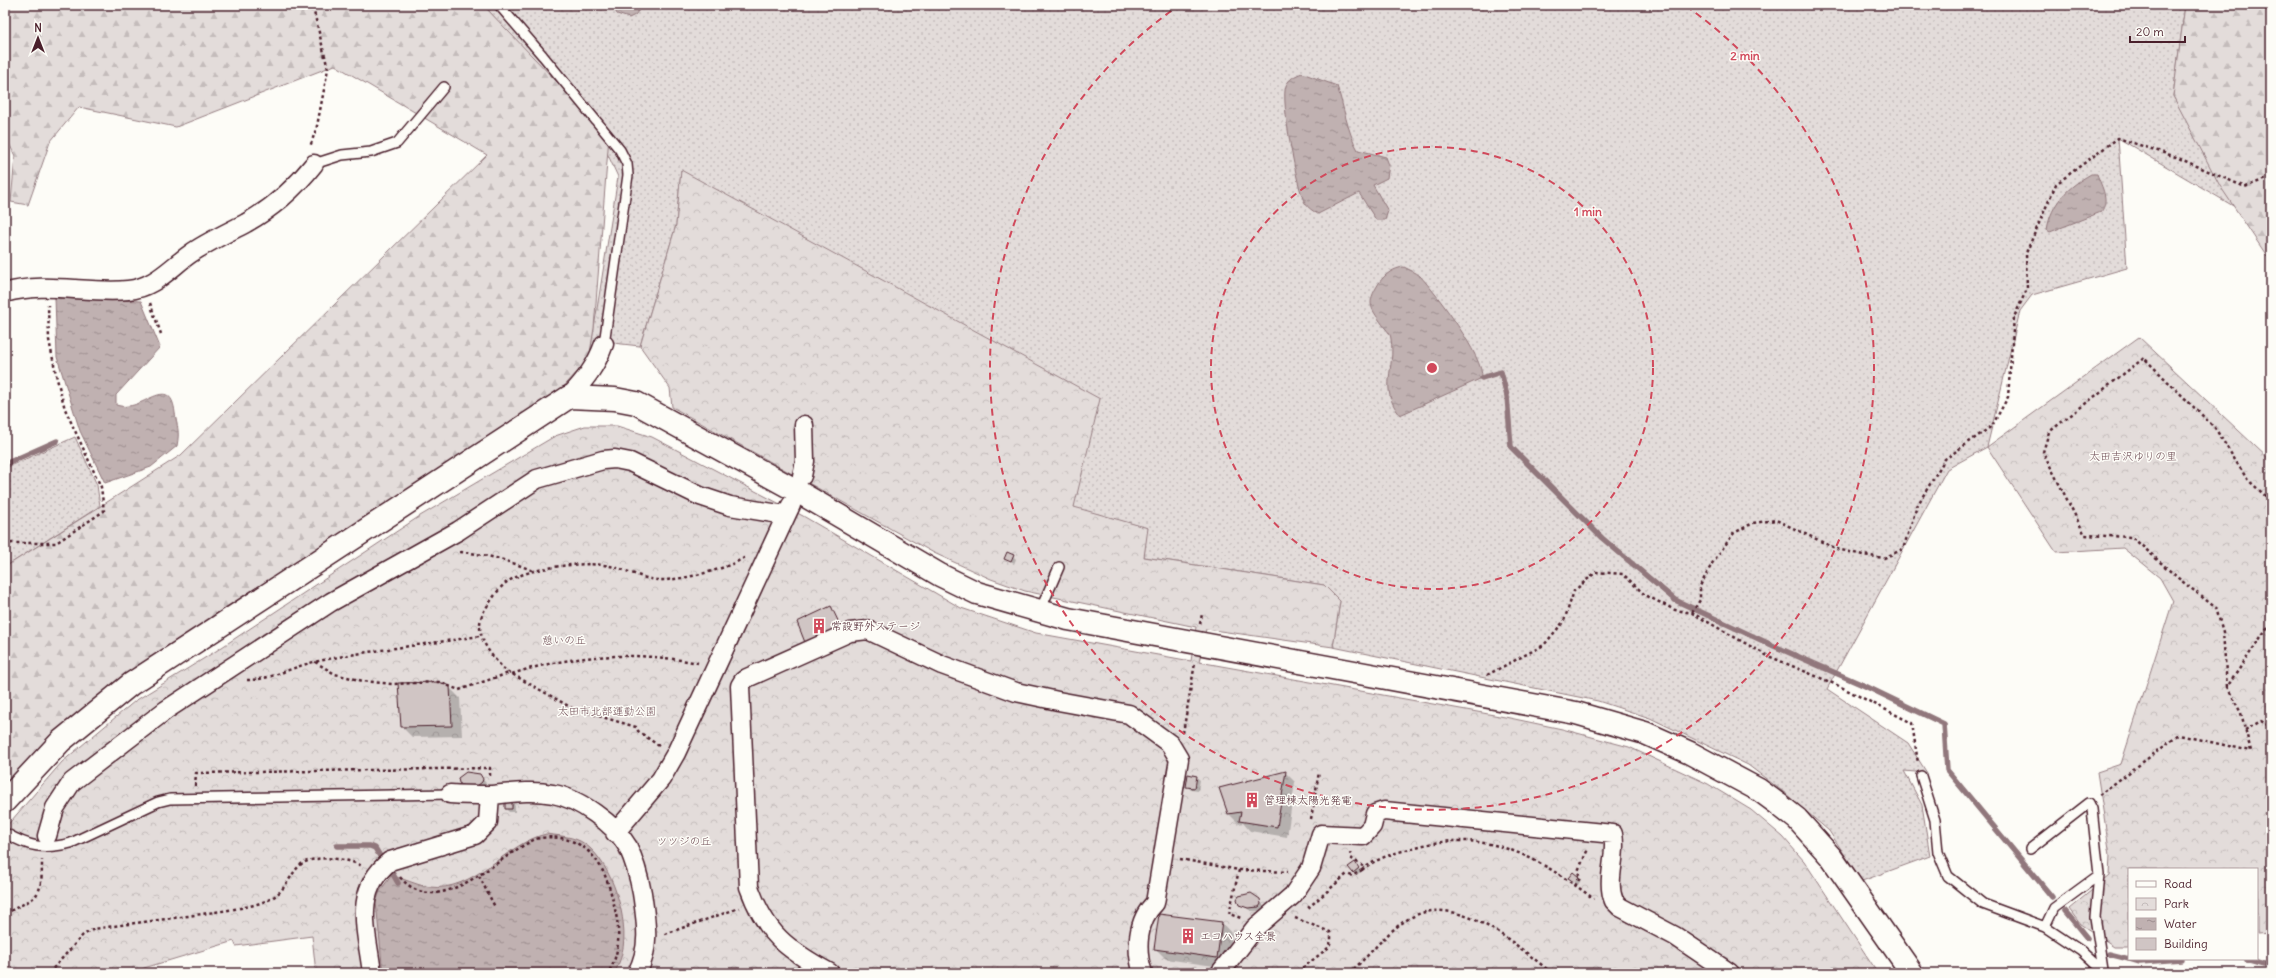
<svg xmlns="http://www.w3.org/2000/svg" width="2276" height="978" viewBox="0 0 2276 978" font-family="Delius,'Klee One',sans-serif">
<defs>
<pattern id="grass-dots" width="8" height="8" patternUnits="userSpaceOnUse"><rect width="8" height="8" fill="#e3dcda"/><path d="M2 2h.1M6 6h.1" fill="none" stroke="#c4bcbb" stroke-width="1.8" stroke-linecap="round"/></pattern>
<pattern id="forest-firs" width="22" height="20" patternUnits="userSpaceOnUse"><rect width="22" height="20" fill="#e3dcda"/><path d="M5 1l3.5 6h-7zM16 11l3.5 6h-7z" fill="#c4bcbb"/></pattern>
<pattern id="park-crowns" width="20" height="18" patternUnits="userSpaceOnUse"><rect width="20" height="18" fill="#e3dcda"/><path d="M2 6a3 3 0 1 1 6 0M12 15a3 3 0 1 1 6 0" fill="none" stroke="#c4bcbb"/></pattern>
<pattern id="water-ripples" width="26" height="14" patternUnits="userSpaceOnUse"><rect width="26" height="14" fill="#c0b1b1"/><path d="M2 4q2-2 4 0t4 0M15 11q2-2 4 0t4 0" fill="none" stroke="#9e8f90"/></pattern>
</defs>
<rect width="100%" height="100%" fill="#fdfcf7"/>
<filter id="ink" filterUnits="userSpaceOnUse"><feTurbulence type="fractalNoise" baseFrequency=".025" numOctaves="2"/><feDisplacementMap in="SourceGraphic" scale="8" xChannelSelector="R" yChannelSelector="G"/><feConvolveMatrix kernelMatrix="1 2 1 2 8 2 1 2 1" color-interpolation-filters="sRGB"/></filter>
<g filter="url(#ink)">
<!-- grass -->
<path fill="url(#grass-dots)" stroke="#967e82" d="M484,5h1701l-12,91 62,111 -117,-69 9,130 -95,27 -12,16 -33,136 -40,22 -120,220 81,54 19,30 -23,-2 18,34 8,51 -68,25 -33,-50 -43,-37 -38,-29 -98,-47 -52,-17 -265,-54 7,-46 -16,-16 -180,-28 3,-29 -73,-20 -393,-338 -5,55 -36,121 -27,-3 -24,16 29,-182 -15,-33z
M75,437l22,48 3,21 -95,61v-99z"/>
<!-- forest -->
<path fill="url(#forest-firs)" stroke="#967e82" d="M5,5h478l126,131 -15,192 -5,31 -43,47 -446,289 -53,47 -42,48v-223l176,-112 306,-300 -152,-90 -159,62 -97,-20 -29,35 -22,63 -17,-3 4,-46 -10,-21z
M2185,5h86v257l-51,-76 -47,-90z"/>
<!-- park -->
<path fill="url(#park-crowns)" stroke="#967e82" d="M681,170l419,229 -26,108 74,21 -4,29 180,28 16,16 -7,46 -127,-18 -7,33 306,55 57,12 67,18 79,37 43,26 32,27 21,24 74,112h-1562l-4,-37 -76,10 -2,-5 -90,27 -6,5h-133v-145l57,-66 73,-61 81,-50 204,-135 135,-80 30,-10h32l35,11 151,79 158,92 75,25 155,28 5,-34 -171,-36 -34,-12 -57,-26 -262,-146 -2,-19 -30,-42 36,-121z
M2139,337l132,124v472l-14,1v-65h-128v77h-15l-34,-22 -11,-15 40,-33 1,-21 -13,-83 24,-8 52,-163 -13,-23 -37,-30 -67,4 -69,-105z"/>
<!-- water -->
<path fill="url(#water-ripples)" stroke="#91777b" d="M612,5h31l-8,10 -6,3 -12,-4z
M1302,73l35,13c7,21 10,45 21,64l28,7 3,8 -2,13 -14,7 15,26 -3,9h-9l-17,-27 -41,21c-5,-3 -10,-6 -13,-11 -8,-13 -25,-105 -19,-117 3,-8 9,-10 16,-13z
M2091,174h6c5,14 13,26 4,38l-51,20 -3,-2c4,-27 21,-43 44,-56z
M1404,267c5,3 12,5 16,9 16,17 64,81 62,102l-82,37c-22,-27 -4,-46 -9,-76 0,-4 -3,-8 -6,-11 -14,-20 -20,-23 -6,-45 6,-9 15,-15 25,-16z
M55,298l86,3 19,46 -44,48v10c4,1 8,2 12,1 19,-1 43,-30 47,7 2,14 5,17 2,33l-26,21 -46,16 -25,-52 -23,-74z
M546,834c13,2 28,2 39,10 27,19 45,77 37,109 -1,7 -5,13 -7,20h-232l-7,-71 4,-11 11,-15c13,2 24,9 38,11 45,6 77,-44 117,-53z"/>
<!-- shadow -->
<path fill="#0003" d="M1013,556l3,3 -2,5 -9,-5z
M831,607l13,26 -34,15z
M449,687l11,11 2,38 -50,1 -10,-10z
M1285,772l10,10 -8,55 -37,-6 -7,-8 -4,1 -10,-10z
M466,773l13,2 7,8 -6,6 -21,-9 3,-5z
M1196,777l4,3 -2,11 -7,-1 -3,-3z
M512,802l3,4v6h-6l-3,-3v-6z
M1358,867l3,5 -5,3 -3,-3z
M1573,873l8,7 -3,5 -8,-7z
M1251,894l9,7 4,6 -5,4h-8l-11,-7 -2,-5 5,-4z
M1160,915l62,8 10,11 -5,34 -61,-9 -11,-11z"/>
<g fill="none" stroke-linecap="round" stroke-linejoin="round">
<!-- stream -->
<path stroke="#91777b" stroke-width="5.5" d="M1482,378l19,-6 6,24 4,51 91,91 73,62 99,46 89,39 81,39 3,46 105,127
M5,464l52,-23
M337,846h33l5,2 8,13
M390,869l8,14
M2065,911l22,27
M2109,954l20,5
M2130,959l10,3 41,-3
M2246,959l25,7"/>
</g>
<!-- building -->
<path fill="#d0c5c4" stroke="#4a1f2b" d="M1007,552l7,3 -3,7 -7,-3z
M831,606l11,23 -36,16 -9,-23z
M439,682l11,4 2,40 -51,1 -3,-44z
M1286,771l-9,56 -38,-6 2,-9 -13,2 -9,-26z
M466,772l14,2 3,5 -1,3 -5,4h-13l-5,-3 -1,-5z
M1188,774l9,2 -2,12 -9,-1z
M512,801v8h-7v-7z
M1355,862l4,6 -6,5 -5,-6z
M1573,872l6,5 -5,5 -6,-4z
M1251,893l9,6 1,5 -2,3 -11,1 -9,-3 -2,-6 2,-3z
M1159,914l63,8 -5,36 -63,-9z"/>
<g fill="none" stroke-linecap="round" stroke-linejoin="round">
<defs>
<path id="lane" d="M499,5l44,51 77,94 7,14 1,11 -24,169
M314,164l28,-9 29,-3 26,-9 47,-56
M1040,611l19,-44
M1921,776l14,44 3,32 10,24 35,28 62,23 36,24 24,22
M5,833c24,14 39,17 66,10l87,-41 12,-3 280,-5
M2030,849l59,-46 3,6 7,66 -4,42 8,53
M2045,927l9,-19 45,-33"/>
<path id="street" d="M5,293c40,-12 82,1 123,-3 26,-2 42,-22 62,-36 17,-12 37,-21 56,-31 27,-15 49,-35 68,-59
M569,397c16,-17 27,-31 35,-53
M802,476l3,-15 -1,-36
M450,794c14,1 28,1 42,1 20,-2 41,-5 61,-1 25,4 62,30 75,53 7,15 11,30 14,46 4,28 9,54 -5,80
M615,833l46,-54 15,-26 115,-248
M47,836l8,-28 17,-26 94,-72 165,-108 127,-71 79,-52 66,-19 12,-1 15,3 70,34 30,10 55,9
M372,973c-5,-42 -20,-81 18,-112l85,-26 13,-13 2,-27
M830,973c-44,-24 -64,-39 -81,-86l-9,-201 3,-5 4,-3 103,-46 18,-2 74,35 74,27 42,9 71,13 41,30 9,15 -24,144c-18,17 -20,47 -12,70
M1220,973l35,-45 38,-33 18,-27 10,-34 42,2 9,-10 3,-12 9,-3 229,23c5,21 -8,46 1,67l6,6 55,29 55,37"/>
<path id="secondary" d="M5,801l56,-60 70,-57 438,-287 46,2 21,4 161,88 143,84 37,18 91,26 508,94 69,20 45,20 69,37 19,14 19,15 34,38 81,116"/>
</defs>
<!-- lane casing -->
<use href="#lane" stroke="#4a1f2b" stroke-width="12"/>
<!-- street casing -->
<use href="#street" stroke="#4a1f2b" stroke-width="21"/>
<!-- secondary casing -->
<use href="#secondary" stroke="#4a1f2b" stroke-width="25"/>
<!-- path -->
<path stroke="#4a1f2b" stroke-width="2.5" stroke-dasharray="3 3" stroke-linecap="butt" d="M306,5l8,7 14,57 -11,57 -7,21
M150,303l11,31
M5,546l7,-3h44l48,-32 -3,-24 -36,-78 -8,-30 -8,-39 -1,-35
M460,552c27,2 49,9 74,19
M1692,613l8,-13v-14l13,-24 21,-29 19,-10 23,-3 61,29 26,6 21,3 19,-9 14,-43 28,-47 47,-33 16,-29 6,-80 13,-28 -1,-36 30,-69 62,-46 58,19 69,30 26,-10
M1200,624l2,-10
M315,662l20,12 28,7 29,3 47,-2 20,8 50,-17
M512,674c60,-20 124,-23 186,-11
M1487,675l57,-30 20,-24 10,-30 22,-19 27,2 22,21 30,15 17,3 74,42 71,30 75,38 6,40
M247,680c24,0 44,-13 67,-18 55,-12 110,-17 165,-26
M2227,687l-4,-55 -7,-24 -38,-30 -46,-41 -47,-2 -42,-83 6,-20 95,-74 71,70 32,51 24,22
M2245,730l16,-9 10,6
M1183,733l12,-70
M659,746l-21,-15 -2,-4 -64,-19 -67,-38c-16,-16 -35,-40 -19,-62 6,-9 13,-20 21,-26 22,-15 81,-22 107,-15 16,4 32,14 49,13 24,-1 65,-11 84,-24
M195,786l1,-13 294,-5v10
M2099,795l80,-60 72,16 -10,-38 -14,-26 40,-59 4,-2
M1311,819l8,-47
M1180,859l59,11 49,2
M1239,870l-10,44 12,4
M1362,870c13,-11 30,-16 47,-21 75,-23 126,6 185,50
M479,876l16,31
M400,877c39,47 99,-23 136,-38 7,-2 16,-2 24,-1 31,5 45,30 52,59 7,26 11,52 -4,76
M1575,886l5,-8 -2,-7 10,-22
M1308,908l39,-34 5,2 10,-6v-5l-10,-6 -2,-6
M5,914c33,-19 37,-13 37,-54
M1295,918l35,14c2,7 1,10 -2,16l-32,25
M665,934l74,-26
M49,973l34,-38 11,-6c38,-6 76,-10 114,-16 20,-3 41,-5 60,-13 19,-8 23,-30 35,-37 15,-8 44,-5 59,3
M1349,973c22,-18 36,-41 61,-55 48,-27 107,28 142,55"/>
<!-- lane -->
<use href="#lane" stroke="#fdfcf7" stroke-width="9"/>
<!-- street -->
<use href="#street" stroke="#fdfcf7" stroke-width="18"/>
<!-- secondary -->
<use href="#secondary" stroke="#fdfcf7" stroke-width="22"/>
</g>
</g>
<!-- distance rings -->
<g fill="none" stroke="#d1495b" stroke-width="2" stroke-dasharray="7 5">
<circle cx="1432" cy="368" r="221"/>
<path d="M1686 6A442 442 0 1 1 1178 6"/>
</g>
<!-- icons -->
<defs>
<symbol id="building-bare" viewBox="-9 -9 18 18"><path d="M-4-6H4V6H1V3H-1V6H-4ZM-2.5-4.3h1.7v1.8h-1.7ZM.8-4.3h1.7v1.8H.8ZM-2.5-1h1.7V.8h-1.7ZM.8-1h1.7V.8H.8Z" fill="#d1495b" stroke="#fdfcf7" stroke-width="2.5" paint-order="stroke"/></symbol>
</defs>
<g fill-rule="evenodd">
<use href="#building-bare" x="808" y="615" width="22" height="22"/>
<use href="#building-bare" x="1241" y="789" width="22" height="22"/>
<use href="#building-bare" x="1177" y="925" width="22" height="22"/>
</g>
<g text-anchor="middle" stroke-width="3" stroke-linejoin="round" paint-order="stroke">
<!-- park labels -->
<g font-size="11" fill="#704e57" stroke="#fdfcf7">
<text x="2133" y="460">太田吉沢ゆりの里</text>
<text x="564" y="644">憩いの丘</text>
<text x="607" y="715">太田市北部運動公園</text>
<text x="684" y="845">ツツジの丘</text>
</g>
<!-- poi labels -->
<g font-size="11" fill="#4a1f2b" stroke="#fdfcf7" text-anchor="start">
<text x="831" y="630">常設野外ステージ</text>
<text x="1264" y="804">管理棟太陽光発電</text>
<text x="1200" y="940">エコハウス全景</text>
</g>
</g>
<circle cx="1432" cy="368" r="6" fill="#d1495b" stroke="#fdfcf7" stroke-width="2"/>
<g font-size="12" text-anchor="middle" font-weight="bold" fill="#d1495b" stroke="#fdfcf7" stroke-width="3" stroke-linejoin="round" paint-order="stroke">
<text x="1745" y="60">2 min</text>
<text x="1588" y="216">1 min</text>
</g>
<!-- margin -->
<rect width="2276" height="978" fill="none" stroke="#fdfcf7" stroke-width="20"/>
<rect x="10" y="10" width="2256" height="958" fill="none" stroke="#4a1f2b" stroke-width="1.5" filter="url(#ink)"/>
<!-- legend -->
<rect x="2128" y="868" width="130" height="92" fill="#fdfcf7" stroke="#b5a4a5"/>
<rect x="2136" y="881" width="20" height="6" fill="#fdfcf7" stroke="#b5a4a5"/>
<text x="2164" y="888" font-size="12" fill="#4a1f2b">Road</text>
<rect x="2136" y="898" width="20" height="12" fill="url(#park-crowns)" stroke="#b5a4a5"/>
<text x="2164" y="908" font-size="12" fill="#4a1f2b">Park</text>
<rect x="2136" y="918" width="20" height="12" fill="url(#water-ripples)" stroke="#b5a4a5"/>
<text x="2164" y="928" font-size="12" fill="#4a1f2b">Water</text>
<rect x="2136" y="938" width="20" height="12" fill="#d0c5c4" stroke="#b5a4a5"/>
<text x="2164" y="948" font-size="12" fill="#4a1f2b">Building</text>
<!-- north arrow -->
<g transform="translate(38 38)" stroke="#fdfcf7" stroke-width="3" paint-order="stroke">
<path d="M0-3L7 15L0 10L-7 15Z" fill="#4a1f2b"/>
<text y="-6" font-size="11" font-weight="bold" text-anchor="middle" fill="#4a1f2b">N</text>
</g>
<!-- scale -->
<path d="M2130 36v6h55v-6" fill="none" stroke="#4a1f2b" stroke-width="2"/>
<text x="2136" y="36" font-size="12" fill="#4a1f2b" stroke="#fdfcf7" stroke-width="3" paint-order="stroke">20 m</text>
</svg>
